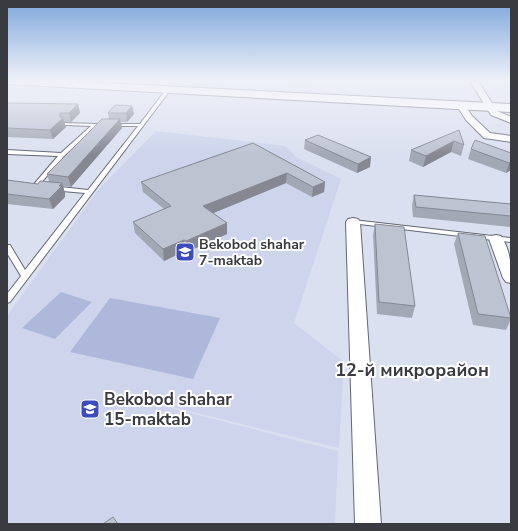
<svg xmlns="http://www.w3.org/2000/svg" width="518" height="531" viewBox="0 0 518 531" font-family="'Nunito Sans',sans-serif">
<rect width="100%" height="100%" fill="#dbe0f0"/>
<!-- built -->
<path fill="#cdd4eb" d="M144,81h168v1l-33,7 -40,-2 -7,4 -93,-5z
M156,131l130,15 10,11 45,22 -47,144 50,39 -5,86 -277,-68 276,71 -3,73h-328v-208l92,-127z"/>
<!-- green -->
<path fill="#adb8db" d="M61,292l31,10 -37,37 -33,-11z
M110,298l110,20 -27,61 -123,-27z"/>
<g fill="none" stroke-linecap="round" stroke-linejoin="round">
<defs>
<path id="service" d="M164,92l4,1 -158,209 -3,1v-9l14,-18 -14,-23v-8h3l15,25 60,-77 -45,-4 -5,-4v-2l23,-27 -51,-2v-4l54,3 30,-27 -26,-1h-2v-2l36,1v2h-3l-32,30 -24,28 2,1 46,5 50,-64h-29v-2h31z
M353,220l158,18v4l-160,-19 -2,-1z"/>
<path id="minor" d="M470,81h8l19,30 14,6v6l-20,-8z
M463,106l3,1 6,9 18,17 21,3v6l-27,-4 -18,-18 -7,-11z
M353,218l5,1 2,3 21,302h-26l-9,-302 2,-3z
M496,235l5,1c10,15 10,30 10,47l-5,-1 -3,-4 -14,-39 2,-3z"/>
<path id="secondary" d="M7,81h58l446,23v8l-504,-28z"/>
</defs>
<!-- service casing -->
<use href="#service" stroke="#636774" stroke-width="2"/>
<!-- minor casing -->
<use href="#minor" stroke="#636774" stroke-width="2"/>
<!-- secondary casing -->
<use href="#secondary" stroke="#636774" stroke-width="2"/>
<!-- service -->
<use href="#service" fill="#fff" fill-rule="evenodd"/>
<!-- minor -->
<use href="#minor" fill="#fff" fill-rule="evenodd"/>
<!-- secondary -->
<use href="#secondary" fill="#fff" fill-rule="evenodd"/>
</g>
<!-- wall -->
<path fill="#a3a8b5" d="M7,103l71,1 2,9 -9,9h-7l2,5 -13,12 -46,-2z
M132,106l2,8 -7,8h-6l1,6 -51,59 -8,-1 2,7v4l-12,12 -46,-5v-24l31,4 11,-3 -2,-7 62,-55 -1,-6z
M459,130l5,15 -3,11 -10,-4 -28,15 -14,-6 2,-11z
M305,140l65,27 -13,6 -53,-24z
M253,143l72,39 -1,10 -12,5 -26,-14 -73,30 14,10v11l-40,18 -2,-1 -21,10 -29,-28 -2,-11 31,-13 -21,-17 -2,-10z
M471,149l40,4v17l-5,3 -38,-14z
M414,195l97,9v23l-98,-10 -1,-12z
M375,224l40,82 -3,12 -35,-4 -4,-79z
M458,233l53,84v2l-5,11 -33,-5 -19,-81z"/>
<!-- shaded-wall -->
<path fill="#858893" d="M78,104l2,9 -9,9 -2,-9z
M132,106l2,8 -7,8 -1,-9z
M60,113l1,7 2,-2 3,9 -13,12 -3,-9 10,-13z
M120,119l2,9 -51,59 -3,-10z
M454,141l-3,11 -28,15 3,-11z
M371,157l-1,10 -13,6 1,-9z
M511,162v8l-5,3 3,-10z
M287,173l-1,10 -82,34 -1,-11z
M325,182l-1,10 -12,5 1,-10z
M62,183l3,10v4l-12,12 -4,-10z
M227,223v11l-40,18 -1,-11z
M184,240l1,11 -21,10 -1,-12z"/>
<!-- building -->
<path fill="#bec3d2" stroke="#858893" d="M7,103l71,1 -9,9h-9v4l3,1 -13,12 -43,-2z
M115,105l17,1 -6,7h-18z
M102,119h18l-52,58 -21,-3z
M459,130l5,15 -10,-4 -28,15 -15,-6z
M318,135l53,22 -13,7 -53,-24z
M475,140l36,13v9l-2,1 -38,-14z
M253,143l72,39 -12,5 -26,-14 -84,33 24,17 -41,18 -2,-1 -21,9 -30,-27 38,-16 -30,-24z
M7,180l31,4 2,-3 22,2 -3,3h3l-13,13 -42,-5z
M414,195l97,9v12l-95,-9z
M375,224l29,3 11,79 -36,-4z
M458,233l27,3 26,82 -33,-4z
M113,517l5,7h-15z"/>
<!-- sky -->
<linearGradient id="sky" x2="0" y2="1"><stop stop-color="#7fa7dc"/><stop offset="0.52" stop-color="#eff1f8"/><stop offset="1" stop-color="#eff1f8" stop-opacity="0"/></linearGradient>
<rect width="518" height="155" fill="url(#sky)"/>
<!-- icons -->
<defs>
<symbol id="school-square" viewBox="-11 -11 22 22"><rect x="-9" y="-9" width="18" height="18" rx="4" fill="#3a4cbe" stroke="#fff"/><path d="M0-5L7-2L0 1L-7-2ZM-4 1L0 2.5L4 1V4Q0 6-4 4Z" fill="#fff"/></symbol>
</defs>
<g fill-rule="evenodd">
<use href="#school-square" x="174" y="241" width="22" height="22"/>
<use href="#school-square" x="79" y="398" width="22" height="22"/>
</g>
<g text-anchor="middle" stroke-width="4" stroke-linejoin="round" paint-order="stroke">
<!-- poi labels -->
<g font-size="14" font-weight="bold" fill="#393b41" stroke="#fff" text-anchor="start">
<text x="199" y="249">Bekobod shahar<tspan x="199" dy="16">7-maktab</tspan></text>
</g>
<!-- near-poi labels -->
<g font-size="17" font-weight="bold" fill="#393b41" stroke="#fff" text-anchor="start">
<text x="104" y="405">Bekobod shahar<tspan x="104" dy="20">15-maktab</tspan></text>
</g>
<!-- near-neighbourhood labels -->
<g font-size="18" font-weight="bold" fill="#393b41" stroke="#fff">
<text x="412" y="376">12-й микрорайон</text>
</g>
</g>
<!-- border -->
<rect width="518" height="531" fill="none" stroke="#393b41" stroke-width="16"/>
</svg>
